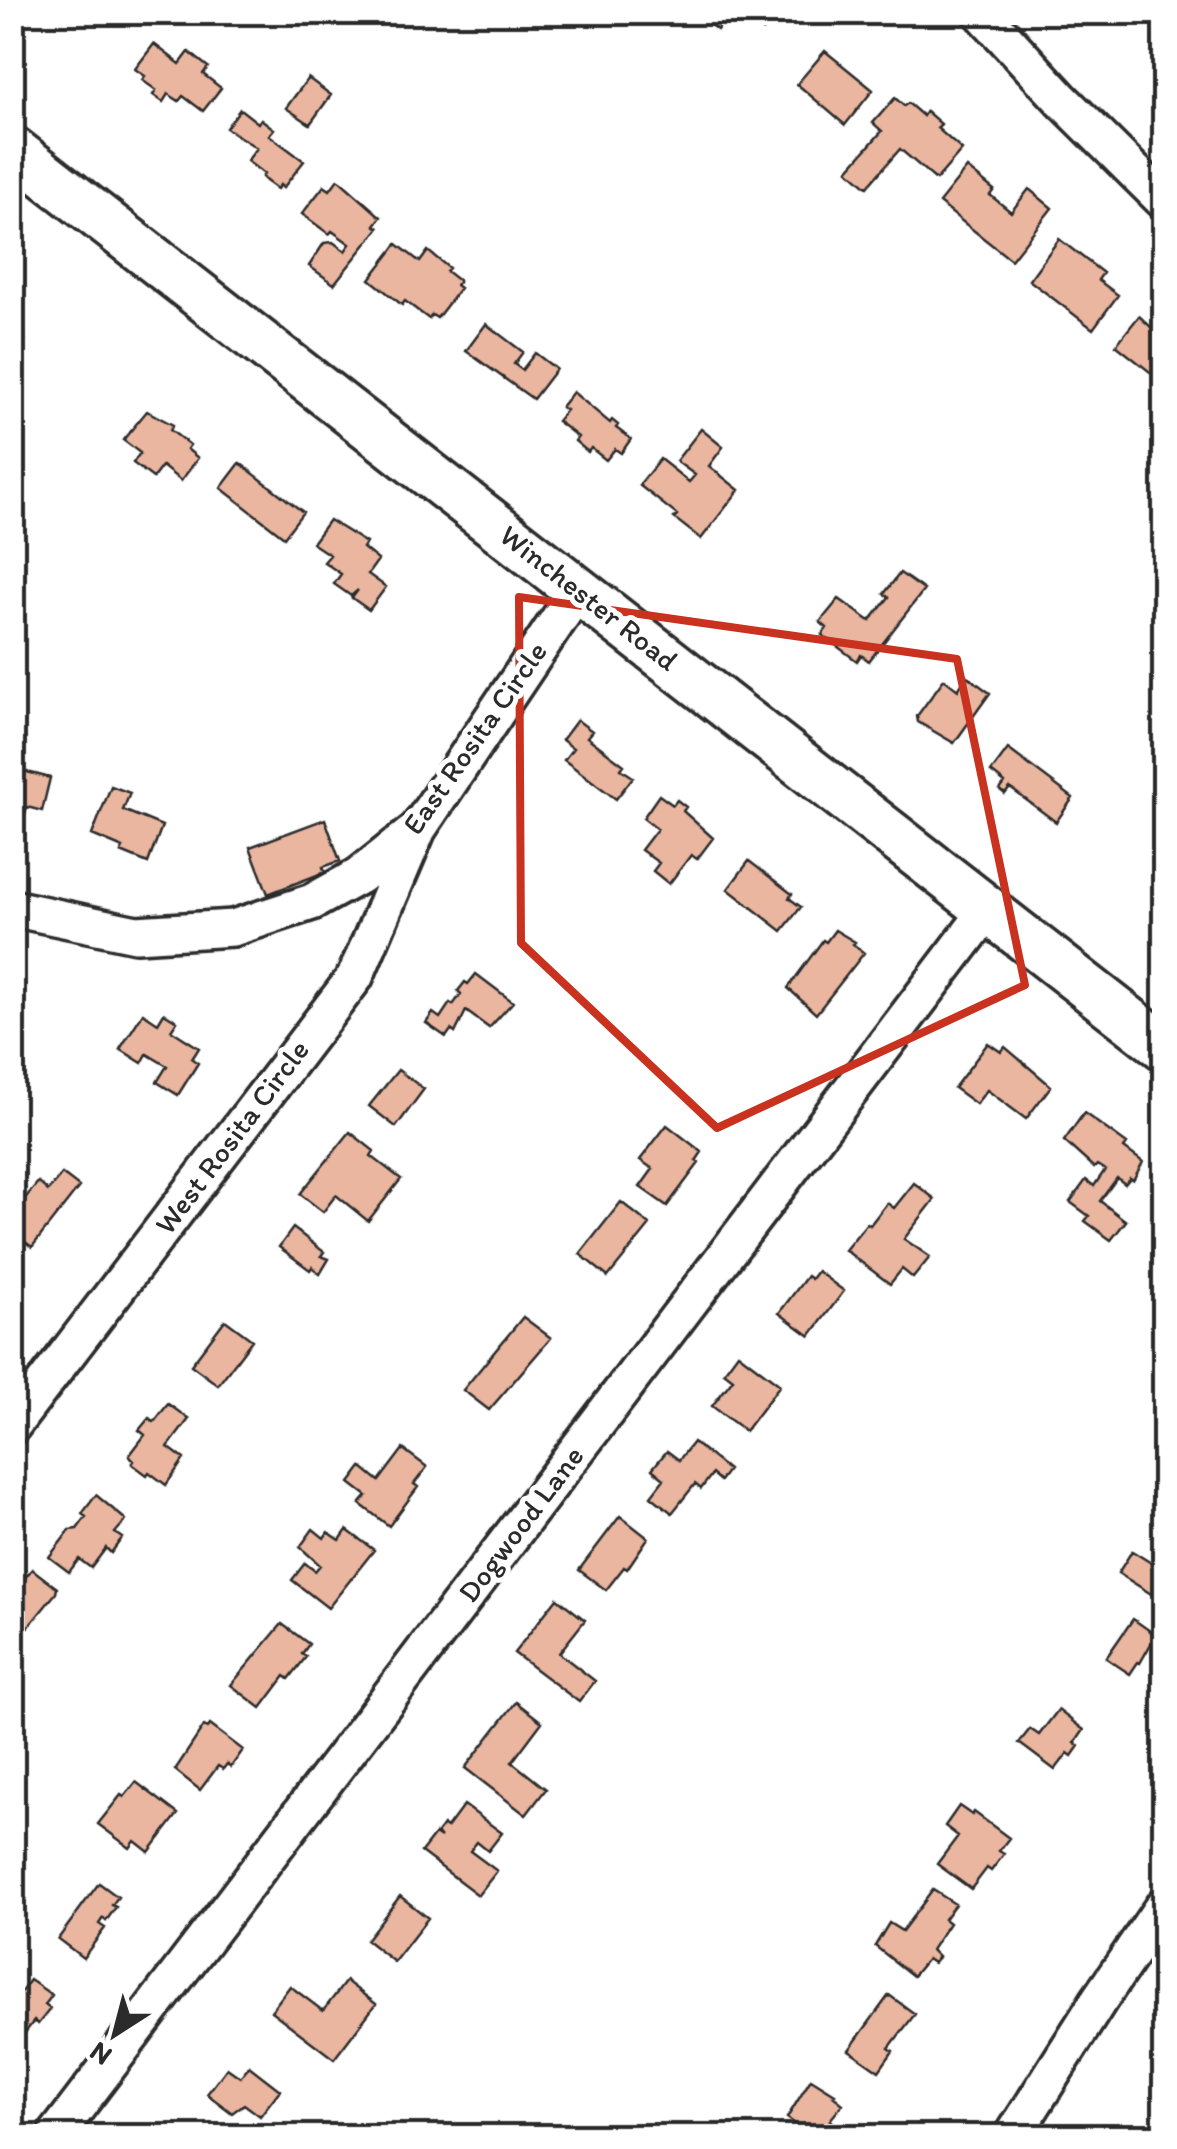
<svg xmlns="http://www.w3.org/2000/svg" width="1177" height="2149" viewBox="0 0 1177 2149" font-family="Itim,sans-serif">
<rect width="100%" height="100%" fill="#fff"/>
<filter id="ink" filterUnits="userSpaceOnUse"><feTurbulence type="fractalNoise" baseFrequency=".01" numOctaves="2"/><feDisplacementMap in="SourceGraphic" scale="20" xChannelSelector="R" yChannelSelector="G"/><feConvolveMatrix kernelMatrix="1 2 1 2 8 2 1 2 1" color-interpolation-filters="sRGB"/></filter>
<g filter="url(#ink)">
<!-- building -->
<path fill="#ebb6a0" stroke="#2b2b2b" stroke-width="2.5" d="M702,12h74l-13,18 -15,-12 -6,9 -15,-11 -10,14 -18,-14z
M154,44l26,20 9,-12 19,15 -5,7 18,14 -18,23 -20,-15 -4,5 -11,-7 -5,8 -10,-7 3,-5 -14,-10 3,-4 -10,-7z
M825,51l48,39 -28,35 -48,-41z
M308,78l23,17 -21,29 -24,-16z
M895,98l9,8 4,-3 15,13 3,-5 15,13 -4,4 25,22 -26,30 -36,-31 -33,38 -19,-17 34,-39 -9,-8z
M240,109l18,14 3,-4 13,10 -5,6 35,26 -21,27 -3,-3 -3,4 -11,-8 -4,-4 2,-3 -17,-13 10,-13 -31,-20z
M967,168l27,22 -4,5 21,17 18,-23 23,19 -41,52 -72,-57z
M338,179l43,38 -6,8 4,3 -45,56 -25,-18 15,-23 9,-1 12,9 5,-7 -18,-13 -3,3 -27,-20 22,-28 6,4z
M1059,239l44,34 -5,7 20,15 -25,34 -64,-49z
M397,244l23,18 8,-11 21,17 -3,3 13,10 -3,4 4,3 -23,30 -5,-3 -3,4 -24,-18 -3,4 -32,-26z
M1139,316l25,23v44l-48,-38z
M486,324l37,28 -9,12 8,6 13,-17 21,16 -23,30 -67,-48z
M12,331l13,9 -13,17z
M573,392l37,31 2,-3 6,5 -2,3 15,11 -10,14 -6,-4 -9,11 -15,-12 -3,4 -13,-11 3,-4 -21,-16 9,-11 -5,-3z
M147,411l26,14 -3,5 20,15 -3,4 11,9 -17,23 -19,-15 -9,12 -20,-15 7,-10 -17,-13z
M701,429l22,18 -14,19 30,24 -38,49 -27,-21 3,-3 -38,-30 21,-26 29,23 6,-7 -19,-14z
M240,463l63,49 -19,25 -63,-49z
M329,520l37,23 -3,5 15,12 -10,14 18,13 -17,23 -17,-12 6,-8 -7,6 -17,-12 7,-10 -17,-12 6,-7 -18,-12z
M900,573l24,17 -55,71 -8,-6 -4,6 -35,-26 5,-7 -7,-6 19,-23 31,22 19,-24 -5,-3z
M967,676l23,17 -36,50 -36,-21 -1,-6 27,-37 14,11z
M577,720l15,11 -5,6 37,28 -3,4 12,8 -17,22 -52,-39 9,-12 -11,-8z
M1008,749l65,49 -17,24 -46,-34 -5,6 -5,-4 5,-7 -14,-11z
M12,768l38,10 -8,33 -15,-4 -2,7 -13,-3z
M111,786l19,7 -7,17 39,16 -14,37 -27,-11 2,-4 -31,-13z
M659,795l14,10 4,-5 9,7 -3,4 30,27 -16,21 -6,-4 -22,29 -16,-13 6,-8 -18,-13 16,-21 -14,-11z
M325,819l15,42 -17,6 2,5 -57,22 -18,-47z
M749,861l43,33 -3,4 12,9 -19,24 -54,-42z
M835,930l20,12 -2,2 11,9 -48,61 -28,-26 35,-48 3,2z
M476,974l37,28 -24,26 -23,-17 -11,22 -4,-3 -5,7 -20,-14 7,-10 7,5 10,-15 3,2 8,-11 -3,-3 7,-9 3,2z
M143,1013l15,10 6,-10 13,8 -6,9 28,18 -7,11 6,4 -20,32 -21,-13 10,-16 -20,-12 -5,9 -22,-14z
M988,1043l13,9 4,-5 46,39 -25,33 -39,-29 -11,14 -22,-16z
M398,1070l26,19 -28,38 -27,-21z
M1084,1113l43,31 -3,4 19,14 -10,18 -3,-2 -5,6 -8,-6 -17,23 26,20 -15,19 -26,-19 4,-5 -19,-14 16,-22 8,6 11,-16 -8,-5 -3,3 -30,-27z
M667,1125l35,27 -6,9 3,2 -32,43 -27,-19 13,-18 -13,-9z
M350,1132l24,19 -3,5 30,23 -33,42 -32,-26 -13,17 -23,-18z
M62,1174l17,13 -47,60 -20,-15v-17l26,-33 10,9z
M914,1183l21,16 -31,40 26,18 -17,21 -11,-9 -12,15 -45,-34 22,-27 3,2 17,-22 7,5z
M621,1202l29,23 -42,52 -28,-23z
M293,1228l31,24 -3,4 8,3 -9,15 -8,-7 -2,3 -31,-23z
M817,1271l27,20 -34,45 -31,-23 28,-37 4,3z
M523,1317l28,21 -62,72 -26,-20z
M225,1320l27,20 -34,45 -27,-20z
M738,1353l42,32 -35,46 -33,-25 21,-27 -9,-7z
M168,1404l21,15 -21,28 16,12 -18,26 -17,-13 -2,3 -15,-11 2,-3 -5,-5 16,-21 -6,-5 10,-12 5,4z
M1164,1428v38l-8,-6 6,-8 -10,-7z
M693,1442l35,28 -8,11 -8,-7 -11,15 -6,-5 -23,29 -21,-17 13,-17 -12,-10 15,-18 12,9z
M403,1449l24,18 -13,17 4,3 -29,39 -29,-22 7,-8 -17,-13 12,-16 17,14z
M96,1495l30,25 -11,13 7,5 -11,15 -5,-5 -15,20 -12,-9 -10,13 -20,-15 21,-27 7,-1 9,-12 -4,-3z
M620,1516l28,22 -21,31 -3,-2 -18,23 -27,-20z
M313,1529l11,9 4,-6 12,8 7,-10 27,20 -46,58 -36,-28 13,-17 10,8 5,-6 -20,-18z
M1132,1551l32,20v31l-46,-29z
M32,1569l25,19 -1,5 -31,38 -8,-6 -5,5v-36z
M557,1598l28,22 -26,33 36,28 -16,21 -65,-49z
M1133,1619l23,16 -16,28 -2,-1 -8,12 -24,-16z
M282,1624l27,20 -7,10 4,3 -17,22 -4,-3 -24,32 -30,-23z
M516,1702l26,20 -30,40 34,27 -20,26 -61,-47z
M1058,1710l26,20 -9,13 4,3 -7,10 -4,-3 -13,17 -36,-27 11,-14 9,6z
M210,1725l33,25 -12,17 -4,-3 -4,5 -5,-3 -18,24 -25,-20 29,-44 4,2z
M136,1782l42,32 -29,38 -14,-11 -5,7 -32,-24 23,-29 3,2z
M464,1805l38,28 -14,18 -11,-9 -7,9 27,20 -19,24 -57,-43 14,-18 6,4 -4,-5 6,-8 4,3z
M959,1806l13,9 2,-3 35,26 -10,13 5,3 -13,17 -4,-3 -16,21 -34,-25 21,-28 -13,-10z
M99,1883l19,14 -6,8 4,2 -10,14 -3,-3 -4,6 6,4 -22,30 -25,-19z
M933,1890l22,14 -11,15 5,4 -18,27 7,7 -5,6 -6,-4 -14,17 -38,-30 14,-23 13,8z
M400,1896l28,22 -34,44 -28,-22z
M30,1980l22,15 -7,10 5,4 -12,15 -4,-3 -17,22 -5,-3v-36z
M346,1981l30,23 -42,55 -63,-48 19,-25 33,25z
M889,1995l26,19 -26,34 4,3 -14,20 -30,-21z
M249,2066l31,24 -20,26 -16,-12 -12,9 -25,-19 20,-26 13,9z
M811,2079l24,15 -2,2 10,8 -13,16 8,7 -8,9h-18l-25,-18z"/>
<g fill="none" stroke-linecap="round" stroke-linejoin="round">
<defs>
<path id="minor" d="M981,12l81,88 102,101
M12,908l124,26 97,-6 79,-26 47,-26 59,-47 161,-240
M12,1426l343,-449 63,-148
M55,2136l932,-1225
M1013,2136l86,-136 65,-95"/>
<path id="major" d="M12,149l1152,898"/>
</defs>
<!-- minor casing -->
<use href="#minor" stroke="#2b2b2b" stroke-width="42"/>
<!-- major casing -->
<use href="#major" stroke="#2b2b2b" stroke-width="52"/>
<!-- minor -->
<use href="#minor" stroke="#fff" stroke-width="35"/>
<!-- major -->
<use href="#major" stroke="#fff" stroke-width="45"/>
</g>
</g>
<!-- marked area -->
<path fill="none" stroke="#c8321e" stroke-width="8" stroke-linejoin="round" d="M519,597l438,62 68,326 -308,143 -196,-185z"/>
<g text-anchor="middle" stroke-width="10" stroke-linejoin="round" paint-order="stroke">
<!-- street labels -->
<g font-size="30" fill="#2b2b2b" stroke="#fff">
<text transform="translate(589 598) rotate(38)" y="10">Winchester Road</text>
<text transform="translate(475 738) rotate(-55)" y="10">East Rosita Circle</text>
<text transform="translate(232 1137) rotate(-53)" y="10">West Rosita Circle</text>
<text transform="translate(521 1524) rotate(-53)" y="10">Dogwood Lane</text>
</g>
</g>
<!-- margin -->
<rect width="1177" height="2149" fill="none" stroke="#fff" stroke-width="50"/>
<rect x="25" y="25" width="1127" height="2099" fill="none" stroke="#2b2b2b" stroke-width="4" filter="url(#ink)"/>
<!-- north arrow -->
<g transform="translate(115 2034) rotate(216)" stroke="#ffffff" stroke-width="8" paint-order="stroke">
<path d="M0-8L18 38L0 25L-18 38Z" fill="#2b2b2b"/>
<text y="-15" font-size="28" font-weight="bold" text-anchor="middle" fill="#2b2b2b">N</text>
</g>
</svg>
